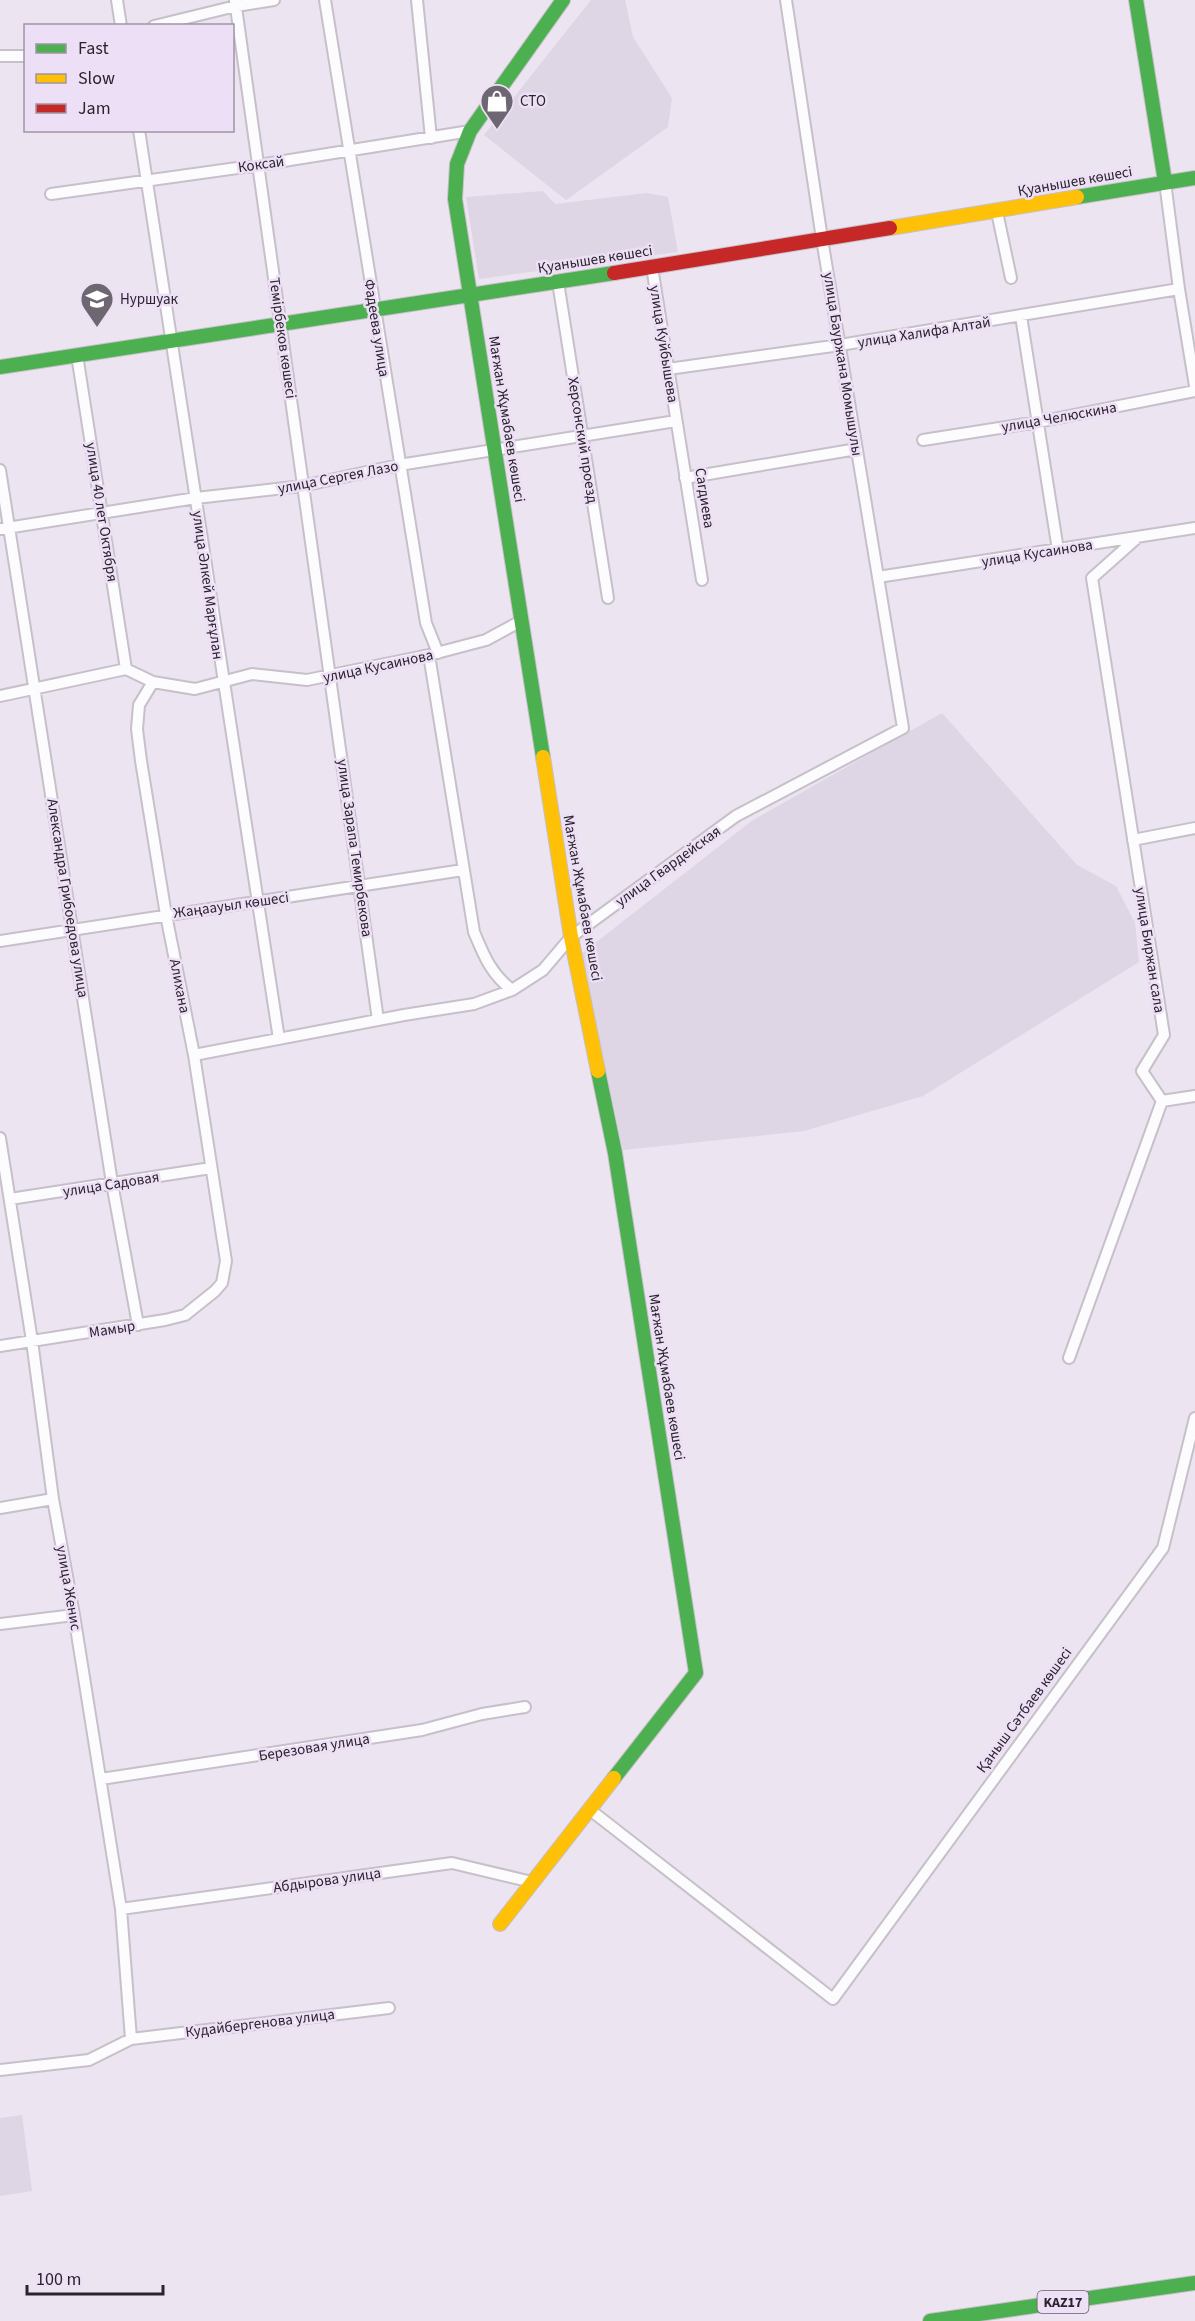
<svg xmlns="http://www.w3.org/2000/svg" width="1195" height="2321" viewBox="0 0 1195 2321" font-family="'Source Sans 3',sans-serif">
<rect width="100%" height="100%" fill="#ece4f0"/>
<!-- industrial -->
<path fill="#ded5e5" d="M591,0h34l8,37 39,61 -4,29 -102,73 -82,-65z
M543,191l12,13 92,-11 21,4 10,55 -199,27 -13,-82z
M942,713l135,152 39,21 19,37 4,39 -216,134 -119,35 -181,19 -42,-196 172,-134z
M22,2115l10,76 -32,5v-78z"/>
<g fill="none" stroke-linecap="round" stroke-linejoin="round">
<defs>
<path id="street" d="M117,0l4,26
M235,0l143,1020
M325,0l101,623 12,30
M417,0l14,138
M154,26l82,-20 38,-6
M0,56h26
M139,130l140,909
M1165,182l14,107 16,97
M51,194l208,-29 211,-34
M997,212l14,66
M652,267l50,313
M558,282l50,316
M1021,316l37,234
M77,355l49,314
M668,369l172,-24 339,-56
M923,440l115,-18 157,-31
M0,470l112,713 26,142
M685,478l172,-29
M0,529l196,-31 106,-12 97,-21 277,-44
M878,577l317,-49
M429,655l45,277c10,24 17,42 38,58
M126,669l27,13 42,7 57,-15 55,6 122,-25 57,-15 35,-19
M0,696l126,-27
M1133,840l62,-12
M0,941l463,-71
M194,1055l210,-40 70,-11 38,-14 31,-20 28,-33 165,-121 167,-88 -81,-489 -36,-239
M1162,1101l33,-5
M0,1138l32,203 21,158 21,116 47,294 10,130
M10,1199l201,-31
M0,1346l165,-26 20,-5 30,-24 7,-8 4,-22 -32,-206 -28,-140 -25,-154 -4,-32 2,-24 14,-23
M1069,1358l93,-257 -20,-30 22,-36 -72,-457 46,-41
M0,1508l53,-9
M0,1624l74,-9
M101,1779l321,-49 60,-16 43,-7
M589,1809l244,190 330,-451 32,-130
M121,1909l331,-46 80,19
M0,2070l89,-10 42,-21 258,-31"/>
<path id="fast" d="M1136,0l29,182
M1077,197l118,-19
M0,367l614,-94
M543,757l-88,-558 2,-35 13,-33 93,-131
M598,1071l17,82 81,520 -82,105
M930,2321l265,-38"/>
<path id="slow" d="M890,228l187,-31
M543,757l28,180 27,134
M500,1924l114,-146"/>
<path id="jam" d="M614,273l276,-45"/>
</defs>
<!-- street casing -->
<use href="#street" stroke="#c6c0c9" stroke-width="14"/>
<!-- fast casing -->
<use href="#fast" stroke="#c6c0c9" stroke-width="16"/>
<!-- slow casing -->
<use href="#slow" stroke="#c6c0c9" stroke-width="16"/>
<!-- jam casing -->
<use href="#jam" stroke="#c6c0c9" stroke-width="16"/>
<!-- street -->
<use href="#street" stroke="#fcfbfd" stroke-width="10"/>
<!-- fast -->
<use href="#fast" stroke="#4caf50" stroke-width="14"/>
<!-- slow -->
<use href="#slow" stroke="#ffc107" stroke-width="14"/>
<!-- jam -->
<use href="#jam" stroke="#c62828" stroke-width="14"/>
</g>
<!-- icons -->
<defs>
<symbol id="shop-pin" viewBox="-11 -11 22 30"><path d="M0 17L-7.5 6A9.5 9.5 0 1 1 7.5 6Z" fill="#6e6771" stroke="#eddff5"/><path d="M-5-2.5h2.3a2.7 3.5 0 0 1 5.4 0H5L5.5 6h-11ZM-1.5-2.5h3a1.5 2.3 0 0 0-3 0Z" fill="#fff"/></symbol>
<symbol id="school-pin" viewBox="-11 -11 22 30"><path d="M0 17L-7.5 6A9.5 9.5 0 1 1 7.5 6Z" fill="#6e6771" stroke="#eddff5"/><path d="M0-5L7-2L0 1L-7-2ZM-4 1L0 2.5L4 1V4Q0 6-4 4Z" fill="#fff"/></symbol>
</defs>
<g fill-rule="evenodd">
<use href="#shop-pin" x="478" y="82" width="38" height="52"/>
<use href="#school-pin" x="78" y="280" width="38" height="52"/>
</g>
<g text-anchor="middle" stroke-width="5" stroke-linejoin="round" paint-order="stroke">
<!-- shield labels -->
<rect fill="#eddff5" stroke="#645c69" stroke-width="1.5" x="1037.5" y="2291" width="51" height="22" rx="4.5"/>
<g font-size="14" font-weight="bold" fill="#2a242d">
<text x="1063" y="2307">KAZ17</text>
</g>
<!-- poi labels -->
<g font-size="15" fill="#2a242d" stroke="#eddff5" text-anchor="start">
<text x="520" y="106">СТО</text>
<text x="120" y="304">Нуршуак</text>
</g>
<!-- street labels -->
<g font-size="15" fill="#2a242d" stroke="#eddff5">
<text transform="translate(261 164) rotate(-8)" y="5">Коксай</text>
<text transform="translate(1075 181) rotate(-10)" y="5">Қуанышев көшесі</text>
<text transform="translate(595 259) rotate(-9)" y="5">Қуанышев көшесі</text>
<text transform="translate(377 328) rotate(81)" y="5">Фадеева улица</text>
<text transform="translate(924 332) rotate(-9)" y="5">улица Халифа Алтай</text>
<text transform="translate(283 338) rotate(82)" y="5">Темірбеков көшесі</text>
<text transform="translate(664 344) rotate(81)" y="5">улица Куйбышева</text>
<text transform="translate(843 364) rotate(81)" y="5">улица Бауржана Момышулы</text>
<text transform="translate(1059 417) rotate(-10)" y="5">улица Челюскина</text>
<text transform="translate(507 419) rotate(81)" y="5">Мағжан Жұмабаев көшесі</text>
<text transform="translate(583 440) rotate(81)" y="5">Херсонский проезд</text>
<text transform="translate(338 477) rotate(-11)" y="5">улица Сергея Лазо</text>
<text transform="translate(705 498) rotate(81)" y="5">Сагдиева</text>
<text transform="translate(102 512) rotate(81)" y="5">улица 40 лет Октября</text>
<text transform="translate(1037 553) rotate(-9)" y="5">улица Кусаинова</text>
<text transform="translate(208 585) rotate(82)" y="5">улица Әлкей Марғұлан</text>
<text transform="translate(378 666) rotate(-12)" y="5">улица Кусаинова</text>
<text transform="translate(355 848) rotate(82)" y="5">улица Зарапа Темирбекова</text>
<text transform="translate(668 866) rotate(-36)" y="5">улица Гвардейская</text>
<text transform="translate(68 898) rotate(81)" y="5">Александра Грибоедова улица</text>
<text transform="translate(583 898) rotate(80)" y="5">Мағжан Жұмабаев көшесі</text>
<text transform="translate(231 905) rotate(-8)" y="5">Жаңаауыл көшесі</text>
<text transform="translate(1150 950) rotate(81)" y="5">улица Биржан сала</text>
<text transform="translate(180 986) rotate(79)" y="5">Алихана</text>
<text transform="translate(111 1184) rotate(-9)" y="5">улица Садовая</text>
<text transform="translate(112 1329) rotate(-9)" y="5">Мамыр</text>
<text transform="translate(667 1377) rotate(81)" y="5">Мағжан Жұмабаев көшесі</text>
<text transform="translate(69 1588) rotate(80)" y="5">улица Женис</text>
<text transform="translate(1024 1710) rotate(-54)" y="5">Қаныш Сәтбаев көшесі</text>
<text transform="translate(314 1747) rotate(-9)" y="5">Березовая улица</text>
<text transform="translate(327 1880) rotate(-8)" y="5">Абдырова улица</text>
<text transform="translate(260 2023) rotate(-7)" y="5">Кудайбергенова улица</text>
</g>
</g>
<!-- legend -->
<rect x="24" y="24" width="210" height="108" fill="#eddff5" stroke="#9f94a5" stroke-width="1.5"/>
<rect x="36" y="44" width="30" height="9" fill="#4caf50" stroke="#9f94a5" stroke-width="1.5"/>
<text x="78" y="54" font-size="18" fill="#2a242d">Fast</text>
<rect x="36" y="74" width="30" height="9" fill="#ffc107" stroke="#9f94a5" stroke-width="1.5"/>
<text x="78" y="84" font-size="18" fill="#2a242d">Slow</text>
<rect x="36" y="104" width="30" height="9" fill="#c62828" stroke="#9f94a5" stroke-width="1.5"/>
<text x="78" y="114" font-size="18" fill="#2a242d">Jam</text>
<!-- scale -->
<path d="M27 2285v9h136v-9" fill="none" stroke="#2a242d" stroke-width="3"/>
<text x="36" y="2285" font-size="18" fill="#2a242d" stroke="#eddff5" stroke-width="4.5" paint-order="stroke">100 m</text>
</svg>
